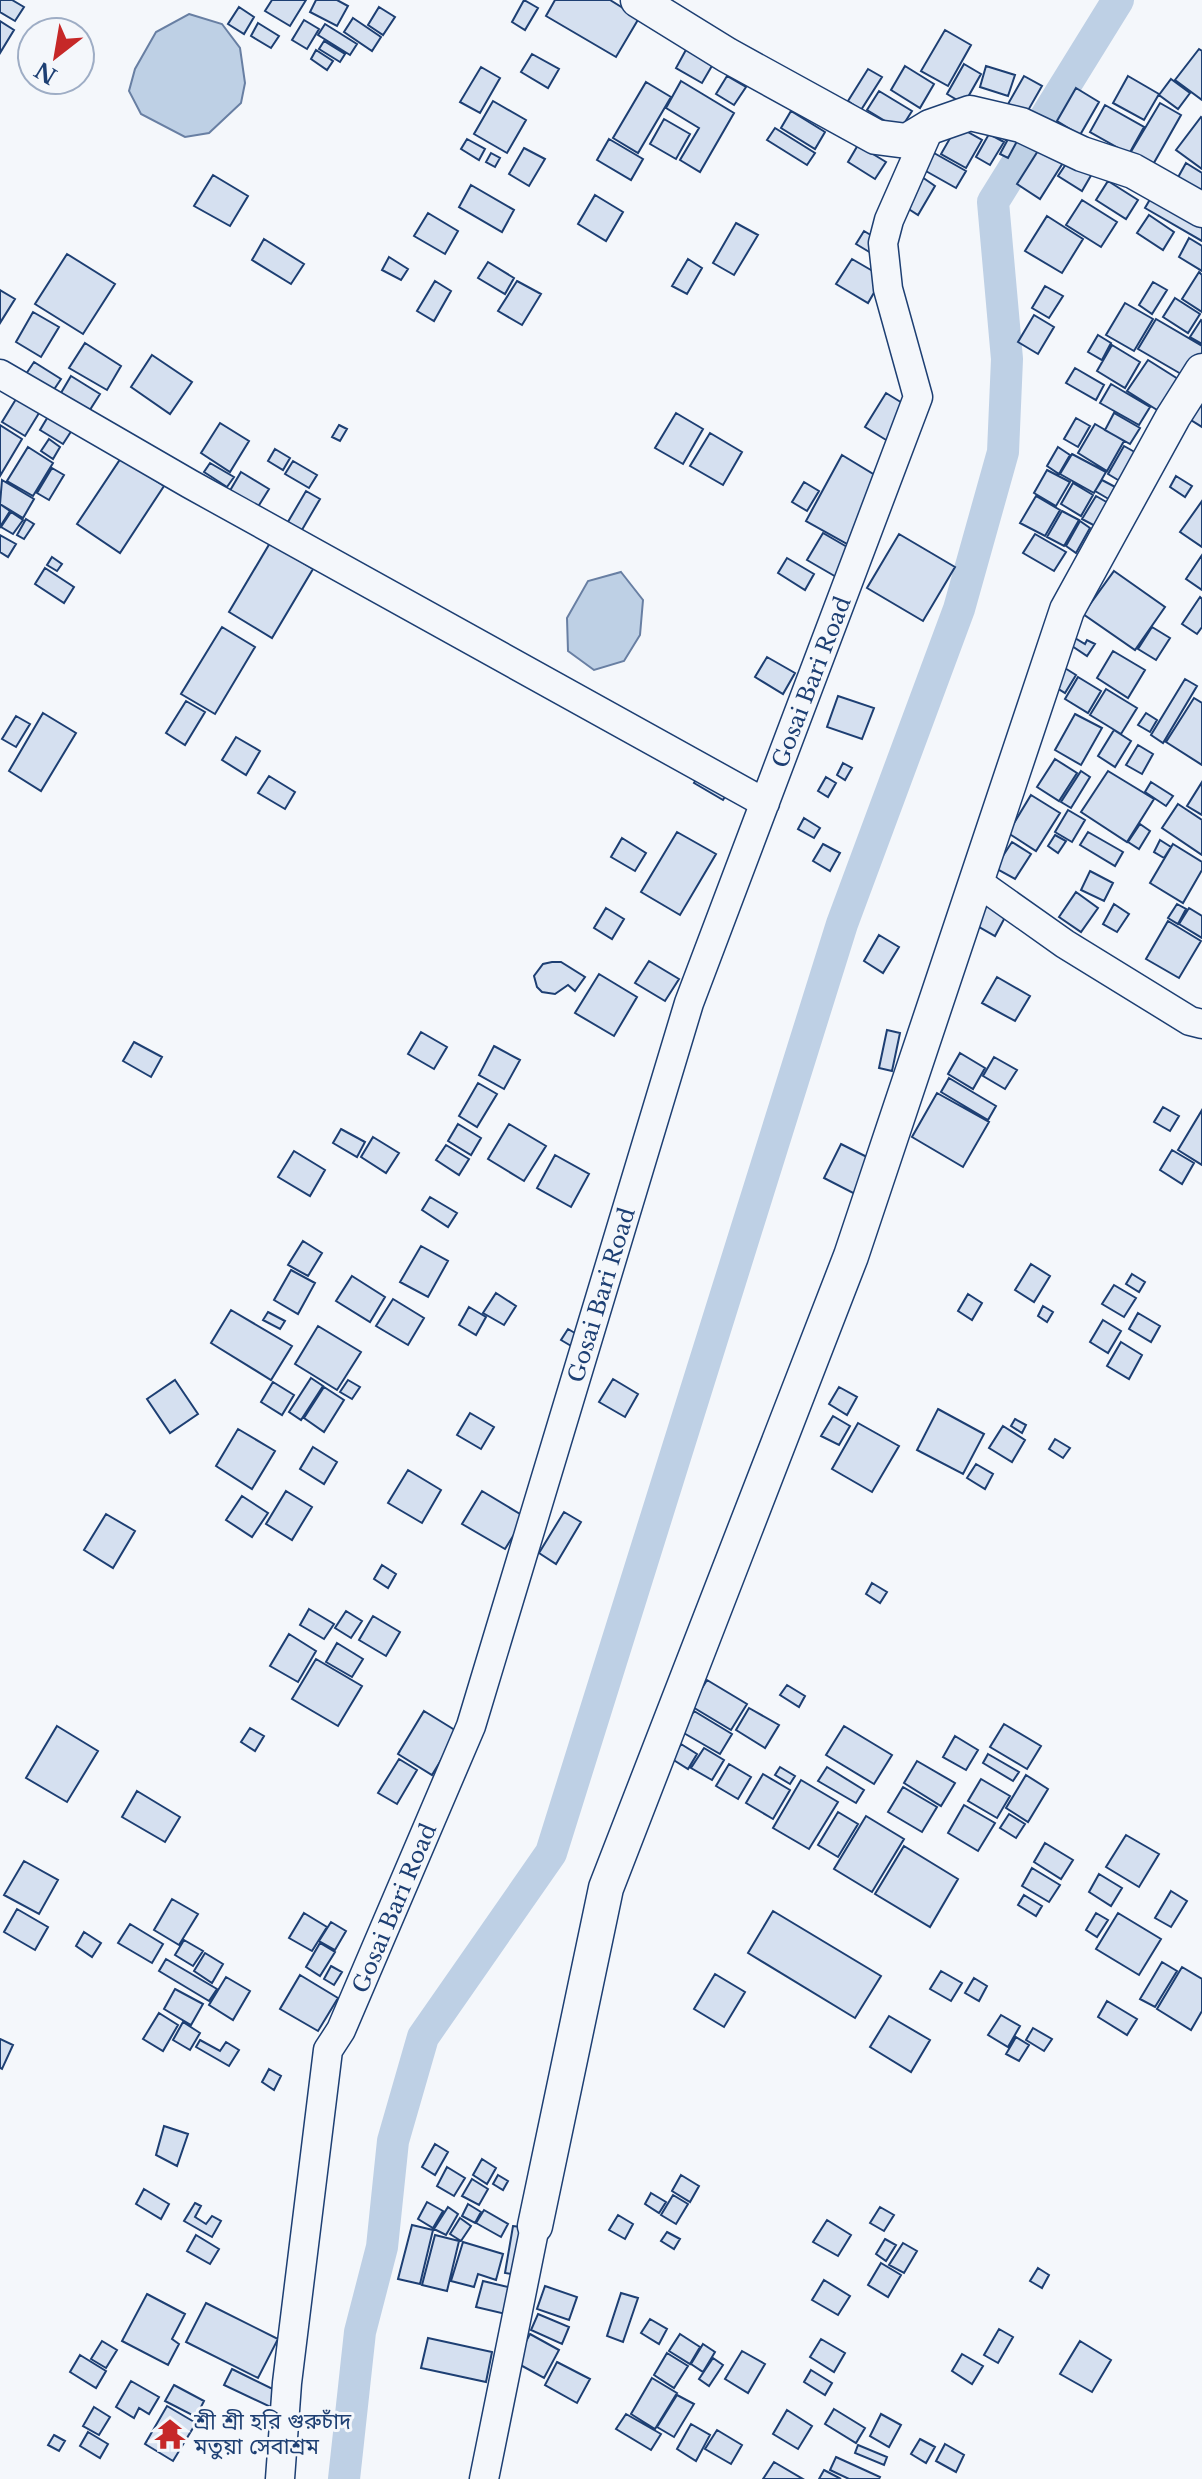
<svg xmlns="http://www.w3.org/2000/svg" width="1202" height="2479" viewBox="0 0 1202 2479" font-family="'Libre Baskerville','Noto Sans Bengali',serif">
<rect width="100%" height="100%" fill="#f4f7fb"/>
<!-- water -->
<path fill="#bed0e5" stroke="#687fa3" stroke-width="2" d="M189,14l33,10 18,24 5,35 -4,20 -32,30 -24,4 -44,-23 -12,-23 6,-22 21,-37z
M621,572l22,28 -3,35 -16,26 -30,9 -26,-19 -1,-33 21,-37z"/>
<g fill="none" stroke-linecap="round" stroke-linejoin="round">
<!-- canal -->
<path stroke="#bed0e5" stroke-width="32" d="M344,2479l16,-147 22,-85 11,-106 30,-104 128,-184 291,-929 117,-315 44,-157 4,-93 -14,-157 125,-202"/>
</g>
<!-- building -->
<path fill="#d5e0f0" stroke="#1d3f73" stroke-width="2" d="M0,0h12l12,7 -9,14 -15,-9z
M272,0h34l-16,26 -25,-15z
M316,0h21l11,6 -11,20 -27,-14z
M524,0l14,8 -13,22 -13,-8z
M555,0h55l29,18 -23,39 -70,-41z
M239,7l15,10 -10,17 -16,-10z
M379,7l16,10 -12,18 -15,-10z
M353,18l28,19 -9,14 -28,-19z
M304,20l15,9 -12,20 -15,-9z
M0,21l14,9 -14,23z
M258,23l21,13 -8,12 -20,-12z
M325,24l32,20 -7,11 -32,-20z
M945,30l26,15 -23,41 -27,-15z
M324,41l21,13 -5,8 -21,-13z
M687,48l26,16 -11,19 -26,-15z
M1199,49l3,2v49l-27,-20z
M316,50l17,11 -6,9 -16,-11z
M532,54l27,15 -11,19 -27,-16z
M964,64l17,10 -17,30 -17,-10z
M905,66l29,18 -14,24 -29,-18z
M986,66l29,9 -7,21 -28,-9z
M481,67l19,11 -20,35 -20,-11z
M868,69l14,8 -21,33 -13,-9z
M727,76l19,11 -12,18 -18,-11z
M1024,76l18,10 -16,28 -18,-10z
M1128,76l31,18 -15,26 -31,-17z
M1171,79l19,14 -12,16 -19,-14z
M681,81l53,32 -34,59 -20,-12 19,-32 -33,-20z
M646,82l25,15 -33,56 -25,-15z
M1076,88l23,14 -19,33 -23,-14z
M879,91l33,20 -12,19 -33,-20z
M493,101l33,19 -19,33 -33,-19z
M1160,103l21,12 -30,53 -22,-13z
M1105,105l39,22 -15,27 -39,-22z
M791,111l34,21 -10,17 -34,-21z
M1201,117l1,1v51l-26,-19z
M664,119l26,15 -14,25 -26,-15z
M957,126l25,14 -16,28 -25,-14z
M775,128l40,25 -8,12 -40,-25z
M1022,132l-14,26 -8,-4 7,-13 -10,-7z
M989,134l15,8 -14,23 -14,-8z
M467,139l18,10 -6,11 -18,-11z
M609,139l34,20 -12,21 -34,-20z
M1043,143l23,15 -26,41 -23,-15z
M858,145l28,17 -11,17 -27,-17z
M524,148l21,11 -16,27 -20,-12z
M491,153l9,5 -5,9 -9,-5z
M934,153l32,18 -10,17 -32,-18z
M1070,158l23,14 -11,19 -24,-15z
M1186,163l16,10v23l-26,-15z
M213,175l35,21 -18,30 -36,-20z
M922,177l13,9 -17,29 -14,-9z
M1108,181l30,19 -12,19 -30,-19z
M471,185l43,25 -12,22 -43,-25z
M1156,189l46,26v26l-57,-33z
M595,195l28,17 -17,29 -28,-17z
M1082,200l35,22 -16,25 -35,-22z
M428,213l30,18 -13,23 -31,-18z
M1149,215l25,17 -11,18 -26,-17z
M1047,216l36,23 -21,34 -37,-22z
M736,223l22,12 -24,40 -21,-12z
M864,231l15,9 -8,13 -15,-9z
M1189,238l13,8v25l-23,-14z
M264,239l40,25 -13,20 -39,-24z
M67,254l48,30 -32,50 -48,-30z
M389,257l19,12 -7,11 -19,-10z
M688,259l14,9 -15,26 -15,-8z
M852,259l31,18 -15,26 -32,-19z
M488,262l26,16 -9,16 -27,-16z
M1199,272l3,3v37l-20,-13z
M435,281l16,10 -17,30 -17,-10z
M517,281l24,13 -19,31 -24,-14z
M1153,282l14,8 -15,24 -13,-9z
M1045,286l18,10 -14,22 -17,-10z
M0,290l15,9 -15,24z
M1175,298l25,16 -12,19 -25,-16z
M1125,303l28,16 -19,32 -28,-16z
M33,312l26,15 -18,30 -25,-15z
M1034,315l20,12 -16,27 -20,-12z
M1156,319l46,27v9l-14,23 -50,-29z
M1201,320l1,1v23l-12,-7z
M1098,335l13,8 -9,17 -14,-8z
M85,343l36,23 -14,24 -38,-22z
M1112,345l28,17 -15,26 -28,-17z
M152,355l40,27 -22,32 -39,-27z
M1148,360l38,24 -21,31 -38,-24z
M34,362l27,17 -10,15 -27,-17z
M1075,368l29,17 -8,15 -30,-17z
M71,376l29,18 -14,22 -28,-18z
M1111,384l39,23 -11,18 -39,-22z
M24,386l23,14 -22,36 -23,-14z
M886,393l26,16 -21,34 -26,-16z
M1202,394v33l-16,-10z
M676,413l27,16 -20,35 -28,-16z
M1114,413l26,15 -10,16 -25,-14z
M49,415l23,15 -9,14 -23,-14z
M1076,418l14,8 -12,21 -14,-8z
M220,423l29,18 -19,31 -29,-19z
M1095,424l29,17 -17,30 -29,-18z
M0,425l22,14 -22,37z
M339,425l8,4 -7,12 -8,-4z
M710,433l32,19 -19,33 -33,-19z
M49,439l11,8 -7,12 -12,-8z
M1124,446l16,9 -17,28 -15,-9z
M28,447l25,16 -20,33 -26,-15z
M1058,447l12,8 -11,19 -12,-8z
M275,449l15,9 -7,12 -15,-9z
M1072,454l34,18 -12,21 -34,-19z
M842,455l41,25 -25,70 -52,-29z
M121,458l43,28 -44,67 -43,-29z
M293,461l24,14 -8,13 -24,-14z
M210,463l24,14 -7,10 -23,-15z
M52,468l12,7 -15,25 -12,-7z
M1047,470l23,12 -14,24 -22,-13z
M241,472l28,17 -13,21 -28,-16z
M1176,476l16,10 -7,11 -15,-10z
M2,480l32,19 -11,19 -23,-14z
M1102,480l17,9 -7,12 -17,-10z
M804,482l15,9 -12,20 -15,-9z
M1073,483l20,12 -12,21 -20,-12z
M306,491l14,8 -21,36 -14,-8z
M1036,496l24,14 -15,26 -25,-13z
M1096,496l14,8 -13,23 -15,-8z
M1202,501v46l-22,-15z
M0,504l10,7 -10,16z
M1062,511l17,9 -15,26 -17,-9z
M11,512l12,8 -10,14 -12,-7z
M26,519l8,5 -10,15 -7,-4z
M1080,521l10,7 -14,25 -10,-7z
M823,533l31,18 -16,27 -31,-18z
M899,534l56,33 -32,54 -56,-33z
M1035,534l31,18 -12,19 -31,-18z
M0,535l16,9 -8,13 -8,-5z
M270,543l43,26 -41,69 -43,-26z
M1202,555v35l-16,-11z
M52,557l10,7 -5,7 -10,-6z
M787,558l27,16 -9,16 -27,-17z
M45,568l29,19 -10,16 -29,-19z
M1114,571l51,36 -30,43 -52,-36z
M1200,597l2,2v28l-5,7 -15,-10z
M222,627l33,20 -40,67 -34,-20z
M1152,627l18,11 -14,22 -18,-11z
M1070,635l15,9 2,-4 8,4 -8,12 -21,-14z
M1113,651l32,19 -17,28 -31,-20z
M767,657l28,16 -12,21 -28,-17z
M1060,665l16,10 -11,18 -16,-10z
M1078,677l23,14 -13,22 -23,-14z
M1185,679l12,7 -34,57 -12,-8z
M1106,689l31,19 -16,26 -31,-19z
M838,696l36,12 -12,31 -35,-12z
M1194,698l8,5v62l-36,-23z
M186,701l19,11 -20,33 -19,-12z
M43,713l33,20 -35,58 -32,-20z
M1146,713l11,7 -7,12 -12,-7z
M1075,714l27,14 -21,37 -26,-15z
M16,716l14,8 -14,23 -14,-8z
M1114,730l17,11 -16,26 -17,-11z
M236,737l24,14 -14,24 -24,-15z
M1138,745l15,9 -11,20 -16,-9z
M1055,759l22,14 -18,28 -22,-14z
M843,763l9,5 -7,12 -8,-5z
M702,770l29,17 -8,13 -29,-17z
M1081,771l9,6 -19,31 -10,-6z
M1108,771l46,28 -27,43 -46,-30z
M269,776l26,16 -10,17 -27,-16z
M826,777l10,6 -8,14 -10,-6z
M1151,782l22,14 -7,10 -21,-14z
M1202,782v33l-15,-9z
M1031,795l29,18 -24,38 -28,-18z
M1178,804l24,16v35l-40,-27z
M1068,810l17,10 -13,22 -17,-10z
M804,818l16,10 -6,10 -16,-9z
M1140,824l10,7 -11,18 -11,-7z
M677,832l39,22 -36,61 -39,-23z
M1088,832l35,20 -8,14 -35,-21z
M1055,835l11,6 -8,12 -10,-7z
M622,838l24,15 -11,18 -24,-14z
M1160,840l11,7 -7,11 -10,-6z
M1012,842l19,12 -16,25 -20,-11z
M823,844l17,9 -10,18 -17,-10z
M1173,844l29,18v8l-19,33 -33,-20z
M1090,871l23,12 -9,18 -23,-11z
M982,892l28,16 -15,28 -28,-16z
M1076,892l22,16 -17,24 -22,-15z
M1114,904l15,10 -12,18 -14,-8z
M1177,904l9,5 -8,15 -10,-6z
M606,908l18,11 -12,20 -18,-11z
M1189,908l13,8v22l-23,-14z
M1168,921l33,20 -22,37 -33,-19z
M879,935l20,12 -16,26 -19,-12z
M649,961l30,18 -14,22 -30,-18z
M552,962h9l24,15 -10,14 -7,-6 -13,9 -13,-2 -5,-5 -3,-11 9,-12z
M599,974l38,23 -23,39 -39,-23z
M997,977l33,19 -15,25 -33,-18z
M887,1030l13,3 -8,38 -13,-3z
M421,1032l26,15 -13,22 -26,-15z
M134,1042l28,15 -11,20 -28,-16z
M494,1046l26,14 -16,29 -25,-14z
M960,1053l25,15 -12,21 -25,-15z
M994,1057l23,13 -12,19 -22,-13z
M949,1078l47,28 -8,14 -47,-28z
M478,1083l19,11 -20,33 -18,-11z
M937,1093l52,29 -26,45 -51,-30z
M1163,1107l16,9 -9,15 -16,-9z
M1202,1110v55l-24,-15z
M458,1124l23,14 -10,17 -23,-14z
M509,1124l37,22 -22,35 -36,-22z
M341,1129l24,13 -8,15 -24,-14z
M373,1137l26,16 -13,20 -25,-16z
M841,1144l34,17 -18,34 -33,-17z
M446,1145l23,14 -10,16 -23,-15z
M1172,1150l22,13 -12,21 -22,-14z
M294,1151l31,19 -15,26 -32,-19z
M555,1155l34,19 -18,33 -34,-19z
M430,1197l27,16 -9,14 -26,-17z
M303,1241l19,12 -14,23 -20,-11z
M421,1246l27,15 -20,36 -28,-15z
M1031,1264l19,12 -16,26 -19,-12z
M291,1270l24,13 -17,31 -24,-14z
M1132,1274l13,8 -6,10 -13,-8z
M352,1276l33,21 -15,25 -34,-21z
M1114,1285l22,13 -12,19 -22,-13z
M496,1293l20,13 -12,19 -21,-12z
M968,1294l14,9 -10,17 -14,-9z
M393,1299l31,19 -16,27 -32,-19z
M1043,1306l10,6 -6,10 -9,-6z
M469,1307l17,10 -10,18 -17,-10z
M231,1310l61,36 -21,34 -60,-37z
M268,1312l17,9 -5,8 -17,-9z
M1138,1313l22,13 -9,16 -22,-13z
M1103,1320l18,11 -13,22 -18,-11z
M318,1326l43,26 -24,38 -42,-26z
M568,1329l17,10 -7,11 -17,-10z
M1121,1342l21,13 -13,24 -22,-13z
M311,1378l12,8 -22,34 -12,-8z
M613,1379l25,15 -13,23 -26,-15z
M175,1380l23,34 -28,19 -23,-34z
M348,1380l12,7 -8,12 -12,-7z
M273,1382l21,13 -12,20 -21,-13z
M324,1387l20,13 -20,32 -20,-14z
M839,1387l18,10 -10,18 -18,-11z
M938,1409l46,25 -21,40 -46,-24z
M470,1413l24,14 -13,22 -24,-14z
M833,1416l17,10 -11,19 -18,-9z
M1015,1419l11,6 -4,8 -11,-7z
M858,1423l41,23 -27,46 -40,-23z
M1003,1426l22,14 -13,22 -23,-14z
M238,1429l37,22 -23,38 -36,-23z
M1055,1439l15,9 -7,10 -14,-9z
M313,1447l24,15 -13,22 -24,-15z
M976,1464l17,10 -8,15 -18,-11z
M408,1470l33,20 -19,33 -34,-20z
M286,1491l26,16 -20,33 -26,-16z
M482,1491l43,26 -20,32 -43,-25z
M242,1496l26,17 -16,24 -26,-17z
M564,1512l17,10 -25,42 -17,-11z
M106,1514l29,17 -22,37 -29,-18z
M382,1565l14,9 -8,14 -14,-9z
M872,1583l15,9 -7,11 -14,-9z
M309,1609l25,15 -10,15 -24,-14z
M346,1611l16,10 -11,17 -16,-10z
M373,1616l27,16 -14,24 -27,-16z
M289,1634l27,17 -18,31 -28,-16z
M337,1643l26,16 -11,18 -26,-15z
M316,1659l46,27 -24,40 -46,-27z
M707,1680l40,24 -16,26 -40,-24z
M787,1685l18,11 -6,11 -19,-12z
M749,1708l30,17 -14,23 -29,-18z
M424,1711l34,21 -26,43 -34,-21z
M694,1711l38,23 -12,20 -38,-22z
M1004,1724l37,22 -14,23 -37,-22z
M57,1726l41,25 -31,51 -41,-24z
M844,1726l48,29 -18,29 -48,-29z
M250,1728l14,8 -9,15 -14,-9z
M955,1736l23,14 -12,20 -23,-13z
M681,1744l16,10 -9,15 -16,-10z
M704,1748l20,12 -12,20 -21,-12z
M988,1754l31,18 -6,9 -30,-18z
M399,1759l18,11 -20,34 -19,-11z
M917,1761l38,22 -14,23 -37,-23z
M729,1764l22,13 -13,22 -22,-13z
M780,1767l15,9 -5,8 -15,-9z
M827,1767l37,23 -8,13 -38,-22z
M763,1774l27,16 -17,29 -27,-16z
M1026,1775l22,14 -20,33 -22,-14z
M981,1779l29,17 -13,22 -29,-17z
M801,1780l37,22 -29,47 -36,-21z
M903,1787l34,20 -15,25 -34,-20z
M137,1791l43,26 -15,25 -43,-25z
M964,1805l31,18 -17,28 -30,-18z
M838,1812l20,12 -20,33 -20,-12z
M1009,1814l16,10 -9,14 -16,-10z
M866,1816l38,23 -32,53 -38,-23z
M1126,1835l33,19 -20,33 -33,-20z
M1045,1843l28,17 -12,19 -27,-17z
M904,1846l54,33 -28,48 -55,-33z
M24,1861l34,19 -19,34 -35,-19z
M1032,1868l28,17 -11,17 -27,-16z
M1099,1874l23,14 -11,18 -22,-14z
M1171,1891l16,10 -16,26 -16,-9z
M1024,1895l18,11 -6,10 -18,-11z
M172,1899l26,15 -19,31 -25,-15z
M17,1909l31,18 -13,23 -31,-18z
M773,1911l108,65 -26,42 -107,-65z
M304,1913l23,14 -15,24 -23,-13z
M1096,1913l12,7 -11,17 -11,-7z
M1118,1913l43,26 -22,36 -43,-26z
M331,1922l15,9 -11,19 -16,-9z
M130,1924l33,20 -11,19 -34,-20z
M84,1932l17,11 -9,14 -16,-11z
M184,1940l19,11 -10,15 -18,-11z
M320,1943l15,9 -15,24 -14,-9z
M205,1953l18,11 -11,19 -18,-12z
M166,1959l51,30 -8,12 -50,-30z
M1162,1962l15,9 -22,36 -15,-8z
M331,1966l11,6 -8,13 -10,-6z
M1182,1967l20,12v32l-11,19 -34,-21z
M941,1971l21,12 -11,18 -21,-12z
M715,1974l30,18 -21,35 -30,-18z
M300,1975l38,23 -20,33 -38,-22z
M226,1977l24,14 -17,29 -24,-15z
M974,1978l13,8 -8,15 -14,-8z
M175,1989l28,15 -12,21 -27,-16z
M1107,2001l30,18 -10,16 -29,-18z
M159,2013l19,12 -15,26 -20,-12z
M1001,2015l19,11 -12,21 -20,-12z
M889,2016l41,24 -19,32 -41,-25z
M183,2022l17,11 -10,17 -17,-10z
M1033,2028l19,11 -8,12 -18,-11z
M1016,2037l13,8 -10,16 -13,-7z
M0,2039l13,6 -11,24 -2,-1z
M200,2040l20,11 6,-9 13,8 -10,16 -33,-19z
M269,2069l12,7 -7,14 -12,-8z
M164,2126l24,8 -11,32 -21,-11z
M435,2144l13,8 -13,23 -13,-8z
M482,2159l14,9 -9,16 -14,-9z
M447,2167l18,11 -11,18 -17,-10z
M498,2175l10,6 -5,9 -10,-6z
M681,2175l18,11 -9,16 -18,-11z
M472,2179l16,10 -9,16 -17,-9z
M144,2189l25,15 -8,15 -25,-15z
M651,2193l15,9 -7,11 -14,-9z
M673,2195l15,9 -12,20 -15,-9z
M427,2202l16,9 -10,17 -15,-9z
M195,2203l6,3 -6,11 11,7 6,-8 9,5 -9,16 -28,-16z
M468,2204l13,8 -6,11 -13,-7z
M448,2207l10,7 -12,21 -12,-6z
M880,2207l14,8 -10,16 -14,-8z
M484,2210l24,14 -7,13 -25,-14z
M618,2215l15,9 -8,15 -16,-9z
M460,2218l11,8 -10,15 -11,-7z
M827,2220l24,15 -13,21 -25,-14z
M412,2225l21,5 -13,54 -22,-5z
M513,2226l15,2 -8,47 -15,-2z
M667,2232l13,7 -6,10 -13,-8z
M196,2235l23,14 -9,15 -23,-13z
M435,2235l24,6 -12,50 -25,-6z
M885,2239l11,6 -10,16 -10,-7z
M463,2242l40,12 -7,26 -18,-6 -4,13 -23,-6z
M903,2243l14,8 -13,22 -15,-8z
M881,2263l20,12 -13,22 -20,-12z
M1038,2268l11,7 -7,13 -12,-7z
M824,2280l26,16 -12,19 -26,-15z
M483,2281l33,8 -6,26 -34,-8z
M545,2286l32,11 -8,23 -32,-11z
M621,2293l17,5 -15,44 -16,-6z
M147,2294l38,20 -13,25 7,5 -11,21 -46,-24z
M206,2303l72,36 -20,39 -72,-36z
M538,2314l31,13 -7,17 -31,-14z
M650,2319l17,10 -8,15 -18,-11z
M999,2329l14,8 -15,26 -14,-8z
M530,2334l29,16 -15,28 -29,-16z
M680,2334l20,13 -10,17 -21,-13z
M428,2338l64,14 -6,30 -65,-14z
M821,2339l24,14 -11,19 -24,-15z
M102,2341l15,9 -11,18 -15,-9z
M1080,2341l31,19 -19,32 -32,-18z
M703,2344l12,8 -12,20 -12,-8z
M742,2351l23,13 -17,29 -23,-14z
M667,2353l21,13 -14,22 -20,-13z
M962,2354l21,12 -11,18 -20,-13z
M80,2355l26,16 -10,17 -26,-16z
M713,2358l10,7 -14,21 -10,-7z
M557,2362l33,17 -13,24 -32,-18z
M232,2369l53,26 -8,15 -53,-25z
M811,2370l21,13 -7,12 -21,-13z
M652,2378l25,15 -22,36 -24,-15z
M131,2381l28,16 -10,17 -10,-6 -5,10 -18,-11z
M174,2385l30,16 -8,16 -31,-16z
M677,2395l17,9 -20,33 -17,-10z
M167,2406l29,17 -23,38 -28,-17z
M94,2407l16,10 -11,18 -16,-9z
M834,2409l31,19 -9,15 -31,-19z
M787,2410l25,16 -14,23 -25,-15z
M626,2414l35,20 -10,16 -35,-21z
M881,2414l20,11 -12,22 -19,-11z
M691,2424l19,11 -14,26 -19,-12z
M717,2430l25,15 -11,19 -26,-15z
M88,2432l20,12 -8,14 -20,-12z
M54,2435l11,6 -6,10 -11,-6z
M920,2439l15,8 -9,16 -15,-9z
M945,2444l19,11 -8,17 -20,-11z
M858,2445l29,12 -3,8 -29,-12z
M836,2457l44,20 -1,2h-30l-19,-9z
M774,2462l29,17h-40z
M824,2470l17,9h-22z"/>
<g fill="none" stroke-linecap="round" stroke-linejoin="round">
<defs>
<path id="minor" d="M0,374l190,110 575,319
M976,881l89,63 125,77 12,3
M280,2479l7,-96 41,-333 13,-20 130,-304 218,-723 229,-606 -30,-108 -5,-46 6,-23 41,-93
M484,2479l51,-253"/>
<path id="tertiary" d="M638,0l89,55 149,82 31,4 23,-14 40,-14 51,12 61,29 51,17 69,39
M535,2226l71,-338 245,-632 216,-646 106,-193 29,-46"/>
</defs>
<!-- minor casing -->
<use href="#minor" stroke="#1d3f73" stroke-width="31"/>
<!-- tertiary casing -->
<use href="#tertiary" stroke="#1d3f73" stroke-width="37"/>
<!-- minor -->
<use href="#minor" stroke="#f4f7fb" stroke-width="28"/>
<!-- tertiary -->
<use href="#tertiary" stroke="#f4f7fb" stroke-width="34"/>
</g>
<!-- icons -->
<defs>
<symbol id="temple-bare" viewBox="-9 -9 18 18"><path d="M0-6L5-2H3V0L6.5 2.5H4V6H1.5V3h-3V6H-4V2.5H-6.5L-3 0V-2H-5Z" fill="#c62828" stroke="#f4f7fb" stroke-width="2.5" paint-order="stroke"/></symbol>
</defs>
<g fill-rule="evenodd">
<use href="#temple-bare" x="148" y="2412" width="44" height="44"/>
</g>
<g text-anchor="middle" stroke-width="6" stroke-linejoin="round" paint-order="stroke">
<!-- street labels -->
<g font-size="22" fill="#1d3f73" stroke="#f4f7fb">
<text transform="translate(811 682) rotate(-69)" y="8">Gosai Bari Road</text>
<text transform="translate(601 1295) rotate(-73)" y="8">Gosai Bari Road</text>
<text transform="translate(394 1908) rotate(-67)" y="8">Gosai Bari Road</text>
</g>
<!-- poi labels -->
<g font-size="22" fill="#1d3f73" stroke="#f4f7fb" text-anchor="start">
<text x="194" y="2429">শ্রী শ্রী হরি গুরুচাঁদ<tspan x="194" dy="25">মতুয়া সেবাশ্রম</tspan></text>
</g>
</g>
<!-- north arrow -->
<g transform="translate(56 56) rotate(211)"><circle r="38" fill="#f4f7fb" stroke="#9eadc5" stroke-width="2"/>
<path d="M0-6L14 30L0 20L-14 30Z" fill="#c62828"/>
<text y="-12" font-size="22" font-weight="bold" text-anchor="middle" fill="#1d3f73">N</text>
</g>
</svg>
